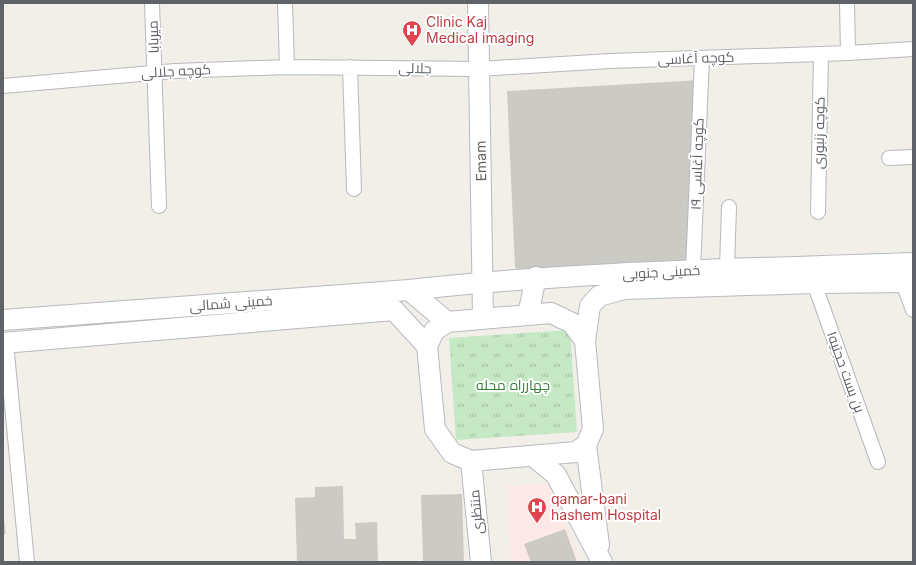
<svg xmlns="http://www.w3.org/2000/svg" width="916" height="565" viewBox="0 0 916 565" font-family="Inter,Cairo,sans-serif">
<defs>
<pattern id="grass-tufts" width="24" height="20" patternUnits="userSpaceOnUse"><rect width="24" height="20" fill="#c5e8c5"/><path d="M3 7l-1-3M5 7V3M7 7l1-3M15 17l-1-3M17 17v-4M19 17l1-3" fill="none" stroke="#a3c0a4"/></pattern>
</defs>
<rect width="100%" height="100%" fill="#f1efe8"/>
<!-- medical -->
<path fill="#fce8e6" d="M549,484l31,78h-70l-3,-76z"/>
<!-- grass -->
<path fill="url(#grass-tufts)" d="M570,330l7,102 -121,8 -7,-102z"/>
<!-- building -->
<path fill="#cccac5" d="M700,80l-13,181 -160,17 -12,-11 -8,-176z
M343,486l1,53h12l-1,-16 22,-1 1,40h-81l-2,-64 20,-1v-10z
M462,494l2,68h-41l-2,-67z
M3,520h1l2,14h-3z
M565,529l12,33h-46l-7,-18z"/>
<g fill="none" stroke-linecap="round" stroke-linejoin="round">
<defs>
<path id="street" d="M152,3l7,203
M285,3l2,64
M847,3l1,50
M350,67l4,122
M3,86l172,-15 112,-4 192,2 131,-8 238,-8 65,-4
M889,158l24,-1
M818,212l3,-158
M727,268l2,-61
M693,270l9,-212
M814,283l64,179
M903,283l10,27
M6,343l21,219"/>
<path id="secondary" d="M478,3l5,315
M409,290c168,-19 336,-21 504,-27
M551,313l21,10 13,18 8,88 -7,16 -10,7 -105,9 -19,-8 -17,-24 -8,-83 7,-15 13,-9z
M528,315l8,-38
M3,320l406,-30 38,32
M585,341l5,-35 9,-10 25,-7 190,-6 99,-1
M3,343l391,-33 33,36
M586,445l13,100
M533,456l23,19 46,87
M471,461l10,101"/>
</defs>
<!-- street casing -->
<use href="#street" stroke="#b5b8bc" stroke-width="16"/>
<!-- secondary casing -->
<use href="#secondary" stroke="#b6babf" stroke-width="22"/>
<!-- street -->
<use href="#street" stroke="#fff" stroke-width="14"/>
<!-- secondary -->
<use href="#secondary" stroke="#fff" stroke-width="20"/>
</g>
<!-- icons -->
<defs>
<symbol id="hospital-pin" viewBox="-11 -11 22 30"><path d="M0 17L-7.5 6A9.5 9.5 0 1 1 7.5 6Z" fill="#e0444e" stroke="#fff"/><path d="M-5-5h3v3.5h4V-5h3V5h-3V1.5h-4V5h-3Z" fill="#fff"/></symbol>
</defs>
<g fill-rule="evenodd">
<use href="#hospital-pin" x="401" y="19" width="22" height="30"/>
<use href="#hospital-pin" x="526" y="496" width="22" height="30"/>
</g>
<g text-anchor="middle" stroke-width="4" stroke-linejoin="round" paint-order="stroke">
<!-- health labels -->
<g font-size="14" fill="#be3a42" stroke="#fff" text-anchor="start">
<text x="426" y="27">Clinic Kaj<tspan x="426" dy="16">Medical imaging</tspan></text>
<text x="551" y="504">qamar-bani<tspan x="551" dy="16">hashem Hospital</tspan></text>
</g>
<!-- street labels -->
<g font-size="14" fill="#5f6368" stroke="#fff">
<text transform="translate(153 37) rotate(-92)" y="5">میربابا</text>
<text transform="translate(696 58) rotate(-2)" y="5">کوچه آغاسی</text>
<text transform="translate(415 68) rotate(1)" y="5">جلالی</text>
<text transform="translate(176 71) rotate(-3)" y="5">کوچه جلالی</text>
<text transform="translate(819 133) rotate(-89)" y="5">کوچه زنبوری</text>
<text transform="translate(481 161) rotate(-91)" y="5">Emam</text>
<text transform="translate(697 164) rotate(-88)" y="5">کوچه آغاسی ۱۹</text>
<text transform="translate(661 272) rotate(-3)" y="5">خمینی جنوبی</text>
<text transform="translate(231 303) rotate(-4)" y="5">خمینی شمالی</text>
<text transform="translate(846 372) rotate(70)" y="5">بن بست حجتیه۱</text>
<text transform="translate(476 512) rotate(-95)" y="5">منتظری</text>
</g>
<!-- park labels -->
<g font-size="14" fill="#348238" stroke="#fff">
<text x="513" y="390">چهارراه محله</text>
</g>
</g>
<!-- border -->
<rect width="916" height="565" fill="none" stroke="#5f6368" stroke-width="8"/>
</svg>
